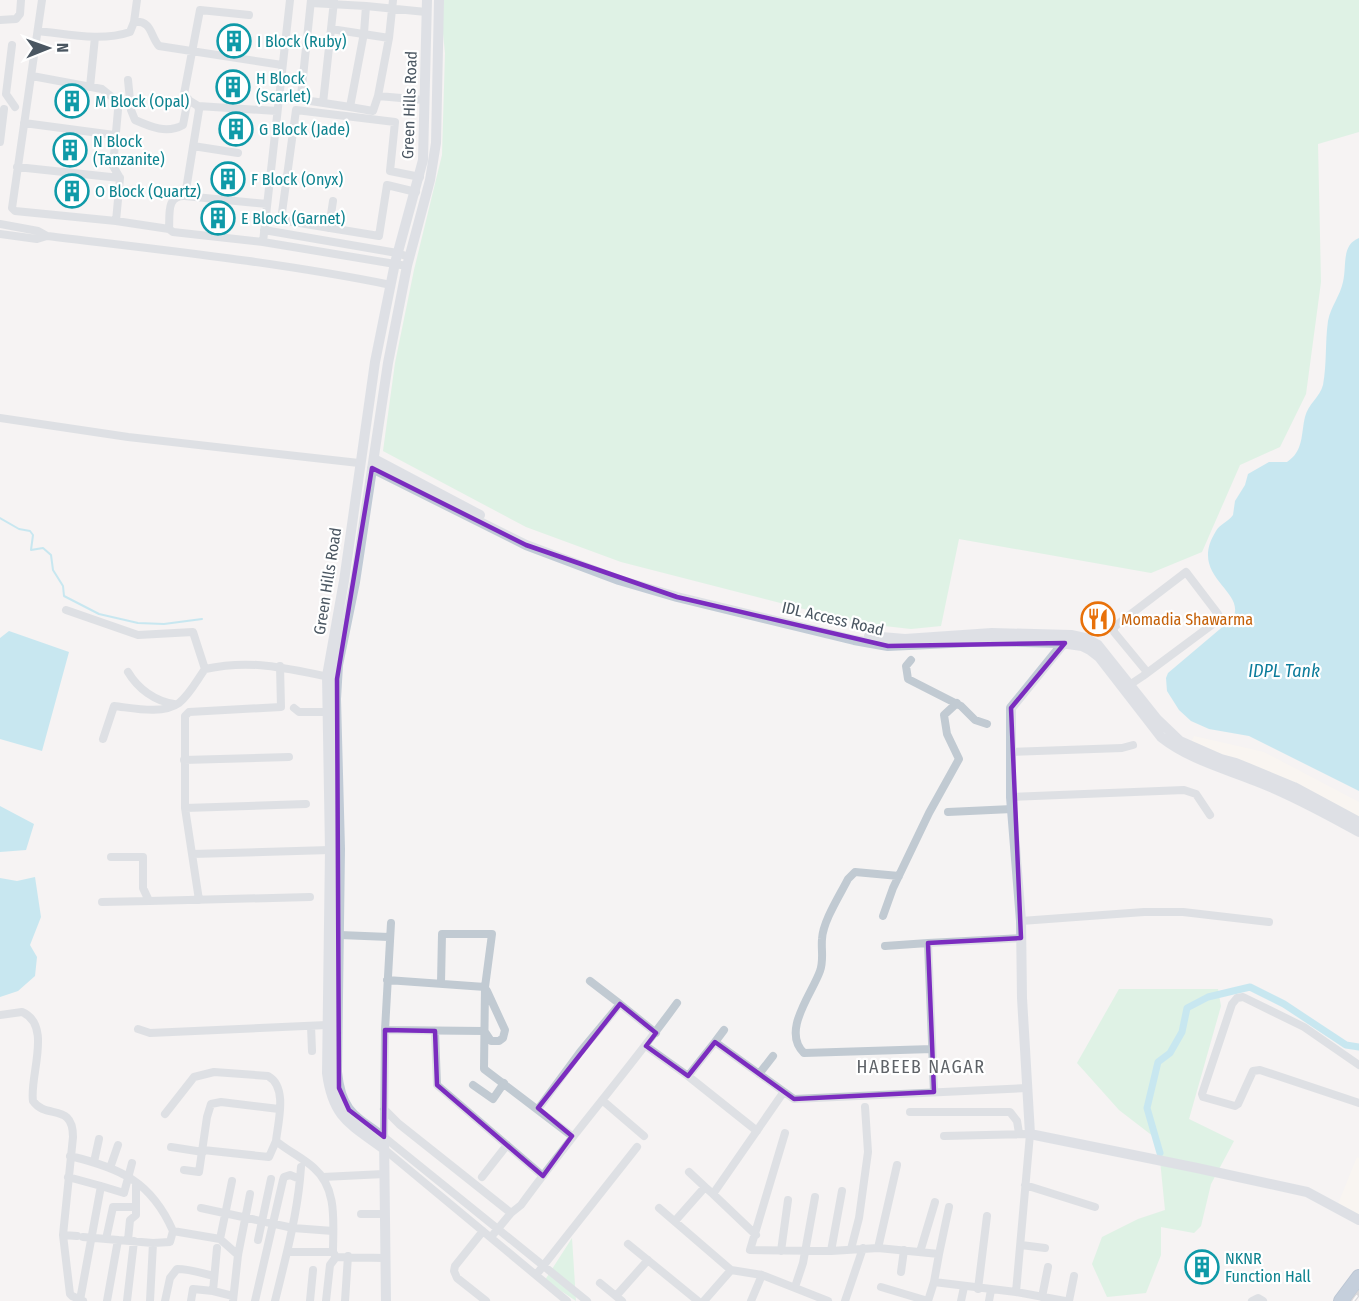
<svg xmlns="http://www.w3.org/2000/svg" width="1359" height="1301" viewBox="0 0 1359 1301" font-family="'Fira Sans Condensed',sans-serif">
<rect width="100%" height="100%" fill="#f5f3f3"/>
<!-- commercial -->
<path fill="#fdf9ef" d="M1194,736l70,16 95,50v17l-168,-77z
M1357,1157l2,1v58l-21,-12z"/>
<!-- green -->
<path fill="#c3f1d5" d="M443,0h916v132l-41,12 3,138 -15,112 -26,53 -40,18 -38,87 -51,21 -192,-34 -18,87 -30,3 -53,-6 -237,-61 -95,-35 -143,-76 12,-88 19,-93 28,-115 3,-102 -4,-39z
M1119,989h99l3,17 -32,113 45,22 -23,43 -10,42 -7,7 -33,-6v28l-15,38 -39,4 -15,-33 10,-27 36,-18 27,-9 -7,-70 -39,-30 -42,-47z
M572,1238l4,63 -31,-21z"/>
<!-- water -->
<path fill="#90daee" d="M1359,238v553l-110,-55 -40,-7 -18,-8 -12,-11 -12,-19 -1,-13 2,-5 65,-55c14,-28 -46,-41 -17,-87 4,-7 12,-9 17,-16l2,-14 10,-16 3,-11 21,-12h18c17,-11 14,-29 18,-45 3,-13 15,-20 18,-32 4,-21 2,-43 5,-64 3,-15 12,-25 15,-39 4,-16 -2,-37 16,-44z
M9,631l60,21 -27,99 -42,-12v-101z
M0,806l34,18 -8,26 -26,2z
M35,877l6,40 -11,28 7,12 -2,19 -17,15 -18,6v-119l17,3z"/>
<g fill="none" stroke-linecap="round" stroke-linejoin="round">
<!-- stream -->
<path stroke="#90daee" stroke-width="2" d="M0,518l19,11 11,2 3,4 -2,15 12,-2 8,7 2,15 10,16 1,10 35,18 39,9 26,1 38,-5"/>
<!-- canal -->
<path stroke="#90daee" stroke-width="7" d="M1160,1153l-13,-45 11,-46 12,-9 12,-21 5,-24 21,-11 42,-10 34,17 62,41 13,2"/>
<defs>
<path id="highway" d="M1341,1301l18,-24"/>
</defs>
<!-- highway casing -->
<use href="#highway" stroke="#7690ad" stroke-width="16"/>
<!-- street -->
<path stroke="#c1cad2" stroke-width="8" d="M42,0l-30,208 3,3 101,10 53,8
M311,0l-10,96 3,4 46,7
M393,0l-4,38 -11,58 46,4
M334,1l-3,28 58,9
M311,3l55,3 60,6
M366,6l-2,27 -14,74 23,4 5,-15
M249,15l-49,-5 -16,84 1,4 13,8 1,4 -14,86c-19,-1 -15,19 -16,33l4,3 90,10 27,-242
M0,20l16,-1 4,-5 1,-14
M134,22l3,-22
M38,31c30,3 63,11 92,1l4,-10c18,-2 16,14 25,24l123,19
M12,45l-6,49 9,13
M32,76l70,13 15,12 1,9 -5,56 7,12 -4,43
M128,80l3,30 4,10c16,7 32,14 48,5l5,-26
M90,87l5,-50
M323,103l8,-74
M198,106l79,5
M24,123l90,12
M0,142l4,-33
M193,146l45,7
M17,167l103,11
M416,192l-29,-7 -8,51 -98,-16 15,-110 99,12 -5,49 30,6
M185,196l82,8
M0,224l38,7 9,5
M329,228l4,-27
M264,230l133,23 12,4
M0,234l37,5 10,-3c115,14 231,26 344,49
M263,242l144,24
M0,418l128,19 231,26
M66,610l72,25 55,-3 12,37
M911,660l-5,6 2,13 53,27 14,14 12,4
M128,672c10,17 27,29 46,32
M1131,684l12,-8 74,-55 3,-2 -2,-5 -32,-42 -72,55v5l33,40
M294,708l5,4h28
M103,739l11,-33c19,2 48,9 65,-3 11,-9 18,-23 26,-34 46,-10 79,-1 125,8
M1010,752l112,-4 11,-3
M184,760l105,-3
M1011,797l173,-7 12,4 14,21
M185,808l121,-4
M948,812l64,-3
M192,854l138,-4
M111,857h32v31l6,13 161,-4
M899,876l-44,-4 -7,7c-8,16 -25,42 -26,60 -1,11 2,21 -2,32 -8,23 -39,60 -16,82l128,-4
M199,900l-14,-92v-92l4,-4 92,-5 -1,-41
M102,902l47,-1
M883,916l10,-28 36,-75 30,-54 -12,-25 -3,-19 13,-12
M1021,921l123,-9h39l86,10
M391,923l-6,107 -1,107 203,164
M340,935l49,2
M885,946l43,-3
M387,980l98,7
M590,981l30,23
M441,983l1,-49h50l-7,53 -1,82 88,67
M0,1015l22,-3c31,13 7,64 11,89 13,19 40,1 40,36l-10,98 7,59 2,2 11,5
M311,1026l1,25
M138,1029l12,4 177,-8
M385,1030l99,1
M435,1031l2,54 106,91
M485,1032l6,9h8l4,-3 2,-8 -18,-39
M715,1042l9,-12
M646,1046l42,30 69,55
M1359,1065l-55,-38 -61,-30 -6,1 -5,6 -30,90 1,3 32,9 3,-2 15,-33 7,-1 99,33
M759,1074l14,-18
M688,1076l27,-34 79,57 233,-11
M473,1085l20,14 11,-16
M934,1092l-6,-149 93,-5
M602,1100l42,36
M384,1109l15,15 112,89
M538,1109l42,-57 40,-48 36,29
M910,1112h100l7,9 2,12
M165,1114l29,-37 20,-5 54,4c20,11 10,46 8,65 12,10 27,17 38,27 24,21 19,55 19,84l3,5 48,1
M785,1133l-35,117 81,1 47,-3 61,6 -5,28 82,10 49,9
M944,1136l86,-2 -14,158
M171,1147l32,5
M384,1149l183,152
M203,1150l66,7 7,-16
M70,1156c50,12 81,25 103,75l47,8 18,16
M94,1162l5,-23
M110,1168l8,-23
M184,1170l15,2 8,-55 4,-13 10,-2 58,7
M689,1172l16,15
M68,1177l33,9
M323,1177l61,-3
M482,1177l25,-32
M300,1179l1,-12
M1025,1185l70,22
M201,1208l92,20 40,3
M659,1208l72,62
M361,1214h23
M675,1221l30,-34 8,7
M483,1231l-28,35 -1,5 3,7 29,23
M63,1235l14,1
M756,1235l-43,-41 70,-101
M83,1237l70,6 17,-1 3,-11
M491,1237l20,-24 10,-8c50,-69 106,-133 156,-202
M106,1239l7,-32h23
M220,1239l12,-58
M128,1240l2,-20 6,-5v-32
M258,1240l13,-61
M628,1244l70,57
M1021,1245l24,3
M217,1248l-4,43 20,5
M878,1248l19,-83
M851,1249l8,-31 9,-66 -3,-45
M781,1251l7,-51
M831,1251l11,-60
M288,1252h45
M920,1252l15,-50
M939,1254l10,-47
M901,1272l3,-22
M536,1275l101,-128
M600,1283l22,18
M795,1287l8,-24 12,-66
M881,1287l47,14 6,-19
M978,1289l9,-73
M616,1296l32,-36
M1042,1297l6,-30
M80,1300l21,-114 23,7 8,-30
M107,1301l11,-61
M127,1301l7,-60
M150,1301l3,-58
M165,1301l5,-23 7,-9c13,0 24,4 37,7
M191,1301l2,-12 20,2
M233,1301l5,-46 12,-61
M255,1301l28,-121 1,-3 6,-2 10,4c-4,41 -15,81 -25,122
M310,1301l3,-31
M326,1301l4,-36 6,-8
M345,1301l3,-45
M704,1301l27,-31 31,5
M751,1301l11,-26 66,26
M845,1301l18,-53
M961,1301l3,-14
M989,1301l2,-11
M1069,1301l5,-25
M1252,1301l6,-3 5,3"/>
<!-- secondary -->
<path stroke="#c1cbd6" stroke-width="10" d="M374,459l106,56
M372,468l154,77 93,35 58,17 177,43 34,6 104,-5 69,2 21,3 8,4 9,7 62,80c28,22 62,31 95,44 36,14 69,32 103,51
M869,636l36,3 87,-6 79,2 14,3 13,7 59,74 23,22 41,18 15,4 58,24 65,35
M1067,639l-56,69v89l10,124 1,77 8,136 167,34 110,24 52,28
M384,1149c-34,-25 -51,-31 -57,-76l3,-223 -3,-174 17,-95 31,-219 20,-99 28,-103 4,-160
M386,1301l-2,-164c-30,-21 -43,-26 -47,-65l3,-223 -4,-150 2,-34 17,-83 33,-219 19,-97 23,-86 6,-37 3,-143"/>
<!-- highway -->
<use href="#highway" stroke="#8ba5c1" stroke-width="14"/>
<defs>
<path id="rail" d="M1353,1301l6,-8"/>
</defs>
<!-- rail casing -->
<use href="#rail" stroke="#b5b8bd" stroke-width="4.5"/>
<!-- rail -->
<use href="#rail" stroke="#fff" stroke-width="2" stroke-dasharray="7" stroke-linecap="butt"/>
</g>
<!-- marked area -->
<path d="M0 0H1359V1301H0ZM372,468l154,77 151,52 211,49 177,-3 -54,65 10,230 -93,5 6,149 -140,7 -79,-57 -27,34 -42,-30 10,-13 -36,-29 -82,104 34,28 -29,40 -106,-91 -2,-54 -50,-1 -1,107 -35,-27 -10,-22 -2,-409z" fill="#f5f3f3" fill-opacity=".55" fill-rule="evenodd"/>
<path fill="none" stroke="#7b2cbf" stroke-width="4.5" stroke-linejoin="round" d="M372,468l154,77 151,52 211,49 177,-3 -54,65 10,230 -93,5 6,149 -140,7 -79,-57 -27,34 -42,-30 10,-13 -36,-29 -82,104 34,28 -29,40 -106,-91 -2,-54 -50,-1 -1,107 -35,-27 -10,-22 -2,-409z"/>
<!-- icons -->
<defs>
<symbol id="building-ring" viewBox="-11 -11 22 22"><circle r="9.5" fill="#fff" stroke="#0f9aa8" stroke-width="1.5"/><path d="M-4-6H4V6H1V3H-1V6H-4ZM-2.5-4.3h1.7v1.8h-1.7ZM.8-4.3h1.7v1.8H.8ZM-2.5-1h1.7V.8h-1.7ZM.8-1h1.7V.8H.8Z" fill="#0f9aa8"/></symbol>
<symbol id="restaurant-ring" viewBox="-11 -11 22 22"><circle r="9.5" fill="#fff" stroke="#e8710a" stroke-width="1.5"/><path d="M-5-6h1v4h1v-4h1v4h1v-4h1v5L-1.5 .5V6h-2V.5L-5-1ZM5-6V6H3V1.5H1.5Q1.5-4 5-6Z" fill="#e8710a"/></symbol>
</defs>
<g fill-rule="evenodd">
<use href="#building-ring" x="215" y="22" width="38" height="38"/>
<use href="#building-ring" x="214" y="68" width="38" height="38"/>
<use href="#building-ring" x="53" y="82" width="38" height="38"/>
<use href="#building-ring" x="217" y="110" width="38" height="38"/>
<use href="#building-ring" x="51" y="131" width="38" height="38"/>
<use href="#building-ring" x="209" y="160" width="38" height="38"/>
<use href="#building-ring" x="53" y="172" width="38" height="38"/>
<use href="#building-ring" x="199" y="199" width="38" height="38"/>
<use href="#restaurant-ring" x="1079" y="600" width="38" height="38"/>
<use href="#building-ring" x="1183" y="1248" width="38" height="38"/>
</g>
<g text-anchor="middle" stroke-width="4.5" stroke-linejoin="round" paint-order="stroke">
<!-- culture labels -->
<g font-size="16" fill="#0d838f" stroke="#fff" text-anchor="start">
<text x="257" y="47">I Block (Ruby)</text>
<text x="256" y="84">H Block<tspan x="256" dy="18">(Scarlet)</tspan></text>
<text x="95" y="107">M Block (Opal)</text>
<text x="259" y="135">G Block (Jade)</text>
<text x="93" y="147">N Block<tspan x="93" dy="18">(Tanzanite)</tspan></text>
<text x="251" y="185">F Block (Onyx)</text>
<text x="95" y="197">O Block (Quartz)</text>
<text x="241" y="224">E Block (Garnet)</text>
<text x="1225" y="1264">NKNR<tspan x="1225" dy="18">Function Hall</tspan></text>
</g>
<!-- street labels -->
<g font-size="16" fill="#4a5661" stroke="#fff">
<text transform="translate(409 105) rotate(-88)" y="6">Green Hills Road</text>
<text transform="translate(327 581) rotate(-81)" y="6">Green Hills Road</text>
<text transform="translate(833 618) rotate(13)" y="6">IDL Access Road</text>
</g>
<!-- food labels -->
<g font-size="16" fill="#c56008" stroke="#fff" text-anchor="start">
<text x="1121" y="625">Momadia Shawarma</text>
</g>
<!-- water labels -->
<g font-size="18" font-style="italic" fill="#0c7c9b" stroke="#fff">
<text x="1284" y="677">IDPL Tank</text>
</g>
<!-- neighbourhood labels -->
<g font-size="18" letter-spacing="1.5" fill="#5f6368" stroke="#fff">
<text x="921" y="1073">HABEEB NAGAR</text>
</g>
</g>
<!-- north arrow -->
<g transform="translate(48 48) rotate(89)" stroke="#ffffff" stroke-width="4.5" paint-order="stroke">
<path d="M0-4.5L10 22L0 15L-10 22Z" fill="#4a5661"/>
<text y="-9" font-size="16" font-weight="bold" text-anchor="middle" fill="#4a5661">N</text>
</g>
</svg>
